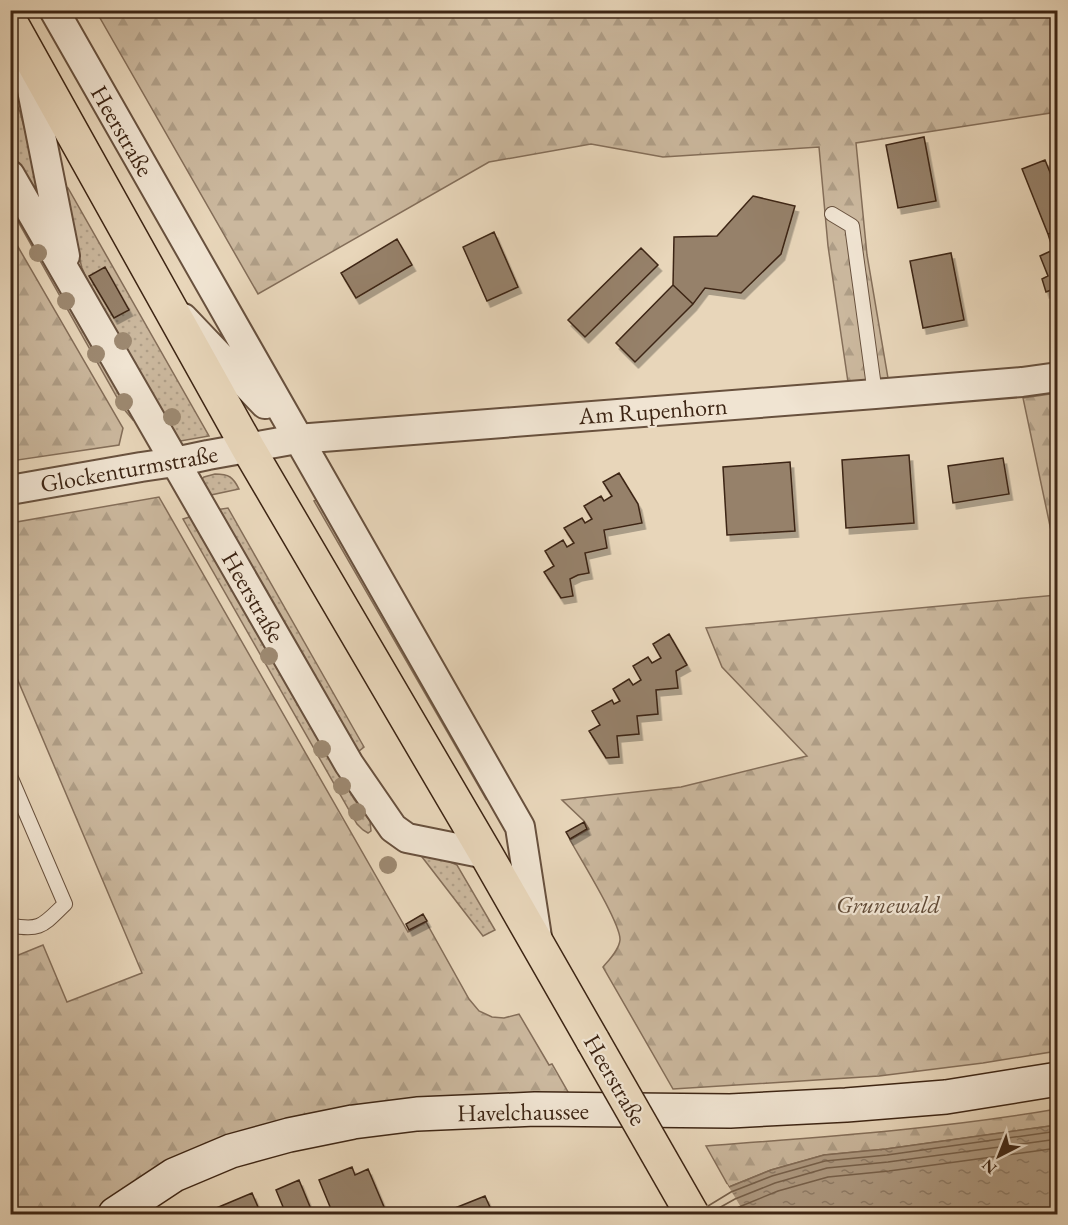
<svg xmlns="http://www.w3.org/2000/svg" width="1068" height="1225" viewBox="0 0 1068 1225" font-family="'EB Garamond',serif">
<defs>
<pattern id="grass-dots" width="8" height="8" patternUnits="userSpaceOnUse" patternTransform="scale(1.5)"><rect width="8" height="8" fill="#cbb89e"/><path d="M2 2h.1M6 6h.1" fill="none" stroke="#af9e87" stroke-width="1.8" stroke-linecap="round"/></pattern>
<pattern id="forest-firs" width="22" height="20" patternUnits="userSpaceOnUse" patternTransform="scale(1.5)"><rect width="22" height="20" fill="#cbb89e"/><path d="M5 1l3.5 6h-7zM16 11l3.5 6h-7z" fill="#af9e87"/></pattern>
<pattern id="water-ripples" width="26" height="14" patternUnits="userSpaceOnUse" patternTransform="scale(1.5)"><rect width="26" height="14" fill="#ae9a82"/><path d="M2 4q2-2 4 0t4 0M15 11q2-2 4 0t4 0" fill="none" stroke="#8f7d69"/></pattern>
<filter id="shadow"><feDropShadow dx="3.5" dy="6" stdDeviation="0" flood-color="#0004"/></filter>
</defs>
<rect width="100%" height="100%" fill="#e8d6ba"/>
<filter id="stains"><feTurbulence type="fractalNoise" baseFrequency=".00333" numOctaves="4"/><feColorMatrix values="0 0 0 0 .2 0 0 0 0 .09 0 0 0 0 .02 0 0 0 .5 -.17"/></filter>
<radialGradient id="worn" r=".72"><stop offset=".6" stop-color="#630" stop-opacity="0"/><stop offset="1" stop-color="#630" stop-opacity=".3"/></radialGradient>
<!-- grass -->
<path fill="url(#grass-dots)" stroke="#846e59" stroke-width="1.5" d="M10,90l10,22 23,85h-6l-26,-46z
M65,186l3,2 141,248 -34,6 -79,-141 -14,-33 -20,-75z
M10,197l126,221 -3,2 -10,-12 -112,-199z
M215,474c14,0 18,3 24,15l-33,7 -5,-16 3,-3z
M320,499l168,297 -2,3 -172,-298z
M228,508l136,239 -10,8 -139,-245z
M193,516l161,283 16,22 1,10 -3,2 -5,-3 -6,-6 -174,-305z
M419,853l29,8 9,4 38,65 -12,6z"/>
<!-- forest -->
<path fill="url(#forest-firs)" stroke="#846e59" stroke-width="1.5" d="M96,11h961v101l-201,31 11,112 21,123 -40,4 -20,-136 -9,-99 -156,10 -72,-13 -102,18 -231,132z
M10,233l113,195 -4,17 -108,16z
M1057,393h1l-1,166 -34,-161z
M159,497l249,435 18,-10 43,77 10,12 13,6 12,1 15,-4 30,51 3,-1 20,35 -393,61 -85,54h-83v-256l32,-13 24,57 75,-29 -131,-309v-141z
M1057,595v456l-74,12 -104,13 -206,13 -70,-122c6,-7 16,-17 17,-27 1,-16 -40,-82 -50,-100l19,-11 -5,-8 -22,-21 119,-13 126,-31 -85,-89 -16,-39z
M1057,1109v16l-171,24 -62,6 -53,15 -42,17 -23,-41c117,-9 235,-17 351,-37z"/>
<!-- water -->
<path fill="url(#water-ripples)" stroke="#816b56" stroke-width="1.5" d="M1057,1125v89h-377l49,-27 42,-17 53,-15 62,-6z"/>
<!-- pier -->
<path fill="#e8d6ba" d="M727,1184l18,30h-68l1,-2z"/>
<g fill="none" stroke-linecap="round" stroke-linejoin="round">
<!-- shore -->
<path stroke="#76604b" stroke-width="1.5" d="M708,1206l23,-14 41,-16 53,-15 62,-6 171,-24
M710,1213l25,-14 40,-16 52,-15 61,-6 170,-23
M725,1214l14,-7 39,-16 50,-14 61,-6 169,-23"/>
</g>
<!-- building -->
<path fill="#96816a" stroke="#3d2514" stroke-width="1.5" filter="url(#shadow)" d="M924,137l12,64 -38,7 -12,-63z
M1045,160l13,32v39l-10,3 -26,-65z
M753,196l42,10 -14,48 -40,39 -36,-5 -12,16 -20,-19 1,-48 43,-1z
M1058,231v61l-2,-4 -10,4 -4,-13 6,-3 -8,-20 13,-6 -5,-16z
M494,232l24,55 -31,14 -24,-54z
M397,239l15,26 -56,33 -15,-25z
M641,248l17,17 -73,72 -17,-17z
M951,253l13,67 -41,8 -13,-67z
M105,267l24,43 -15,8 -25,-42z
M673,285l20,19 -58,58 -19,-19z
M909,455l5,68 -68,5 -4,-68z
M1003,458l6,36 -56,9 -5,-37z
M790,462l5,69 -68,4 -4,-68z
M619,473l19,31 4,19 -38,7 3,18 -22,5 4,20 -11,2 -8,4 3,17 -12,2 -17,-26 10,-6 -9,-15 18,-11 4,7 7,-4 -10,-15 18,-10 3,5 7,-4 -8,-13 17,-10 3,5 8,-5 -9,-14z
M669,634l18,31 -11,6 2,17 -22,2 2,24 -21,2 2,18 -22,2 2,21 -13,1 -17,-27 11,-6 -8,-14 20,-11 2,4 6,-3 -7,-12 16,-10 4,6 8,-5 -8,-14 15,-9 4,6 9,-5 -8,-14z
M584,822l3,7 -17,10 -4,-7z
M423,914l4,7 -18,9 -3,-6z
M352,1167l3,8 13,-6 19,45h-54l-14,-34z
M299,1180l14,34h-27l-10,-24z
M252,1193l9,21h-59z
M485,1196l8,18h-53z"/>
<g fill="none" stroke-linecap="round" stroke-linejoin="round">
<defs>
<path id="lane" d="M832,214l20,12 23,168
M10,776l55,128c-21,20 -24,28 -55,21"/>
<path id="street" d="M54,10l466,817 17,110
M26,60l39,196
M10,175l339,589 44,64 14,10 79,16
M183,318l82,86
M10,490l131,-23 34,-5 33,-7 89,-16 578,-45 147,-12 36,-5"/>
<path id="secondary" d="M115,1214l59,-39 57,-24 58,-16 64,-13 64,-8 118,-5 195,2 116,-6 100,-8 112,-18"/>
<path id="primary" d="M10,21l238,427 238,406 107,187"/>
</defs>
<!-- lane casing -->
<use href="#lane" stroke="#68513e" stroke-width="16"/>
<!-- street casing -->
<use href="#street" stroke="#68513e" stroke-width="32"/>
<!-- secondary casing -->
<use href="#secondary" stroke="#3d2514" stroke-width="36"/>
<!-- primary casing -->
<use href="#primary" stroke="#3d2514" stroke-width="36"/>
<!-- lane -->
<use href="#lane" stroke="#f0e4d2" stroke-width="14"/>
<!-- street -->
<use href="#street" stroke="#f0e4d2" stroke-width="28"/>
<!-- secondary -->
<use href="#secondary" stroke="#f0e4d2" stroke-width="33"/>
<!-- primary -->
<use href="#primary" stroke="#e8d6ba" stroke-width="33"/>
<defs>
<path id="primary-bridge" d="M593,1041l99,173"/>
</defs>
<!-- primary-bridge casing -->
<use href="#primary-bridge" stroke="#3d2514" stroke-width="36" stroke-linecap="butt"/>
<!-- primary-bridge -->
<use href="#primary-bridge" stroke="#e8d6ba" stroke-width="33"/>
</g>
<!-- trees -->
<g fill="#9d8971">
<circle cx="38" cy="253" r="9"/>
<circle cx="66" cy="301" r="9"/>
<circle cx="123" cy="341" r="9"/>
<circle cx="96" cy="354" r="9"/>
<circle cx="124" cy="402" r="9"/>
<circle cx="172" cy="417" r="9"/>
<circle cx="269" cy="656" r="9"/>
<circle cx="322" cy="749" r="9"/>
<circle cx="342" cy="786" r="9"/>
<circle cx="357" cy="812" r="9"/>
<circle cx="388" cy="865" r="9"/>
</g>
<g text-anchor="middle" stroke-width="4.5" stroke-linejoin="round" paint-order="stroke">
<!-- street labels -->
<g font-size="24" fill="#3d2514" stroke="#f0e4d2">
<text transform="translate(122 131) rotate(60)" y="8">Heerstraße</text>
<text transform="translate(653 411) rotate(-4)" y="8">Am Rupenhorn</text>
<text transform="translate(129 469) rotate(-10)" y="8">Glockenturmstraße</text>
<text transform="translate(253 597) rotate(60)" y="8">Heerstraße</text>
<text transform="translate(615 1080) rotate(60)" y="8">Heerstraße</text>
<text transform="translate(523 1112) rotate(-1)" y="8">Havelchaussee</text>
</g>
<!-- park labels -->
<g font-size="24" font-style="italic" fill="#604a36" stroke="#f0e4d2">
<text x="888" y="913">Grunewald</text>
</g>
</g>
<!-- margin -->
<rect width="1068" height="1225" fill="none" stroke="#e8d6ba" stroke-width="36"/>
<rect x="12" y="12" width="1044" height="1201" fill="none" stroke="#3d2514" stroke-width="3"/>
<rect x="18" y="18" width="1032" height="1189" fill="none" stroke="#3d2514" stroke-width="1.5"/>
<!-- north arrow -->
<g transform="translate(999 1156) rotate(222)" stroke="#f0e4d2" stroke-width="4.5" paint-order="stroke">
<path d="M0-4.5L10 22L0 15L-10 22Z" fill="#3d2514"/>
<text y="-9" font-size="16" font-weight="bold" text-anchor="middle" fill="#3d2514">N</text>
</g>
<rect width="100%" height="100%" filter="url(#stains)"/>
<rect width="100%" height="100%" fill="url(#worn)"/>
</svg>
